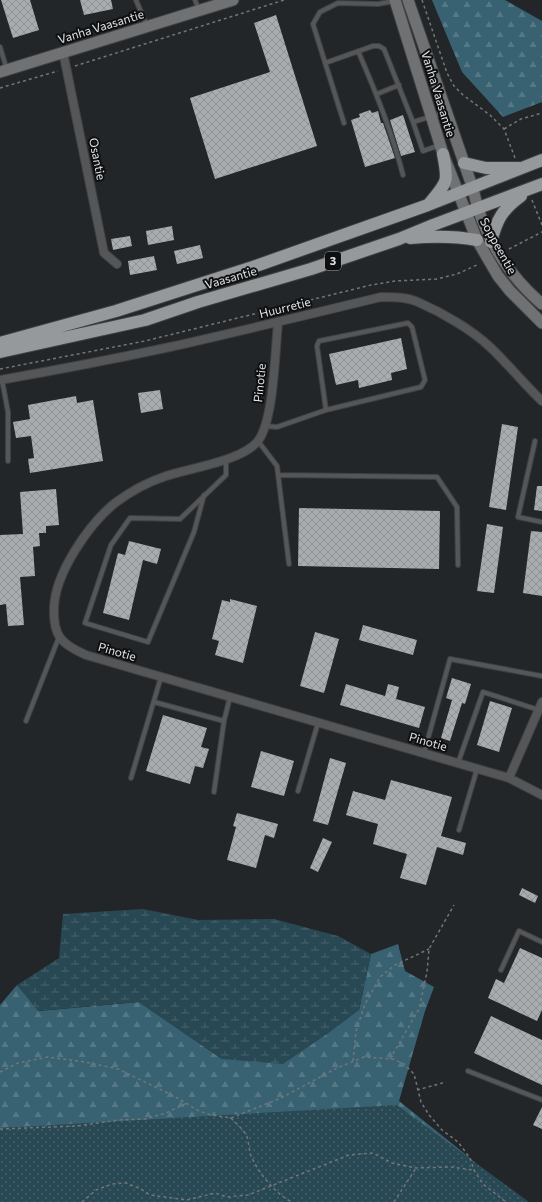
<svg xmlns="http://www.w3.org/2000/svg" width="542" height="1202" viewBox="0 0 542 1202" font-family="Commissioner,sans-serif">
<defs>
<pattern id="forest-firs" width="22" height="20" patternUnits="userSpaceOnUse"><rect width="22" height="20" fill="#386272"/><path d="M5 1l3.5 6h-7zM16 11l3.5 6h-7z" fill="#547886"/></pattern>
<pattern id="wetland-marsh" width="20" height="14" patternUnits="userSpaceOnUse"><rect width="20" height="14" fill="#284853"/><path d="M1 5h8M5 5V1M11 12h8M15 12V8" fill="none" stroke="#47626c"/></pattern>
<pattern id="park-dots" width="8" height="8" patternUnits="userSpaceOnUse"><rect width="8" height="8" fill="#284853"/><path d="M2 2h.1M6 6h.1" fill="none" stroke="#47626c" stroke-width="1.8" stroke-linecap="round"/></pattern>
<pattern id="building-cross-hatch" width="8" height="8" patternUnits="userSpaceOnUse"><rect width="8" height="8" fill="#a8acae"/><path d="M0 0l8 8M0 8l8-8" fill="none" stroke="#8f9294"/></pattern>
</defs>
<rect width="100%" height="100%" fill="#232628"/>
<!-- forest -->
<path fill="url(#forest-firs)" d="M432,0h73l37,21v81l-39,15 -41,-45z
M398,944l7,27 29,16 -9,24 -26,90 71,57 25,23 28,21h-523v-197l17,-20 22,26 100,-9 83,57 137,-49 12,-56z"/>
<!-- wetland -->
<path fill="url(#wetland-marsh)" d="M143,909l55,11 76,-1 64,17 33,18 -12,56 -29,22 -47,32 -61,-5 -83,-57 -101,9 -21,-26 42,-27 4,-44z"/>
<!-- park -->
<path fill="url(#park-dots)" d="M397,1105l132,97h-529v-74z"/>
<!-- building -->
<path fill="url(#building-cross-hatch)" d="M1,0h29l9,30 -26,8z
M80,0h31l2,9 -29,6z
M276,15l41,131 -102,33 -25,-81 80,-26 -16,-49z
M370,110l2,3 6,-2 3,12h2l12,35 -30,9 -14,-47 9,-3 -1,-3z
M403,115l12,37 -14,4 -11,-36z
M172,226l2,14 -26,5 -2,-14z
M130,236l2,10 -19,4 -2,-11z
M200,245l3,13 -26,6 -3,-13z
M154,256l3,14 -27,5 -2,-14z
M401,338l6,31 -16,4 1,7 -33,8 -1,-8 -22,5 -7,-31z
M160,390l3,19 -22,4 -3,-20z
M76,396l1,7 16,-3 10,61 -73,12 -2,-14 6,-1 -3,-22 -15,2 -3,-16 17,-3 -2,-14z
M502,424l16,3 -12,83 -17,-3z
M537,486h5v25l-8,-1z
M56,489l3,36 -13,1v7h-7l1,13 -7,1 2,29 -15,1 4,48 -16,1 -2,-22 -6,1v-70l23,-1 -3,-42z
M299,508l141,3 -1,58 -141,-3z
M487,524l16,3 -9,66 -17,-2z
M531,531l11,1v64l-19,-3z
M129,541l32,8 -4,15 -14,-4 -14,60 -26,-7 15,-60 7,2z
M230,599l27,7 -14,57 -28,-8 4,-14 -7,-2 10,-39 8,2z
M363,625l54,15 -4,15 -54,-15z
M315,632l24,7 -15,54 -24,-7z
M452,678l19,6 -6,20 -3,-1 -12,38 -9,-3 11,-38 -6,-2z
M346,684l39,12 3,-12 11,3 -3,12 29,8 -6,21 -79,-23z
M490,701l22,7 -13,44 -22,-7z
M163,715l44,13 -6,19 8,2 -6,19 -8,-2 -5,18 -44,-13z
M261,751l33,10 -10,35 -33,-9z
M330,758l16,5 -18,62 -15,-4z
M391,780l61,17 -11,39 25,7 -3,12 -26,-8 -11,38 -26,-7 7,-24 -34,-10 5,-20 -32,-9 7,-24 32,9z
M237,813l41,11 -4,14 -9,-3 -9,33 -29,-8 9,-33 -3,-1z
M323,838l9,4 -14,30 -8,-4z
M522,888l16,8 -3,7 -16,-8z
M520,948l22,10v52l-5,11 -49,-23 8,-19 8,4z
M491,1016l51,24v45l-68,-32z
M542,1107v22l-9,-4z"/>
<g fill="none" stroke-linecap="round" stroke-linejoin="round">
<defs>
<path id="lane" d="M136,0l11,26
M195,0l4,10
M0,47l7,23
M358,51c18,41 34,81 45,124
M325,63l48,-17h6l5,3 29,73 10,29 17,-6
M377,94l22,-9
M413,122l33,-10
M344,123l-31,-99 7,-12 18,-9 40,1 16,-3
M2,380l6,32v49
M265,426l12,1 49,-17 95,-23 4,-7 -13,-53 -4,-4 -89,18 -2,5 9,64
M258,441l19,25 12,98
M535,441l-17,76 24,5
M278,475l159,2 20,30 1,58
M204,495l-10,37 -46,110 -63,-19 26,-78 19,-27 50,1 46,-44v-16
M154,702l70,19 6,-24
M26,721l33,-84
M424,753l26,-94 92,17
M458,763l25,-71 56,18
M131,778l30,-101
M298,791l20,-68
M214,792l10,-71
M459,830l18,-61
M501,970l18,-39 23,11
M468,1071l74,29"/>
<path id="street" d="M63,52l41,201 13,11
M278,323c-3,28 -4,97 -20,118 -16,20 -68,27 -92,35 -18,6 -35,15 -51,27 -26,21 -60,70 -61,105 -1,28 7,36 32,47l423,123 33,-76
M0,380c57,-10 114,-21 170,-33 71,-16 141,-33 211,-50 13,0 27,0 39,6 23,10 52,27 70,44 18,17 34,37 52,54
M509,778l33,17"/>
<path id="secondary" d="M395,0l48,154 34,86 21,36 12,15 32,32
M408,0l65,189c9,45 34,85 69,115
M0,72l233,-72"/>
<path id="highway" d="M464,163l22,5h33
M428,205c19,-23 21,-21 15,-51
M410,238c23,-2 45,-2 67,2
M491,242c6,-23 11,-32 30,-46
M0,343l116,-32 137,-44 175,-62 114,-45
M0,352l145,-32 53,-18 113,-33 88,-30 34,-14 109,-41"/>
</defs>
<!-- lane casing -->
<use href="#lane" stroke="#3e4042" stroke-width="6"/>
<!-- street casing -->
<use href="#street" stroke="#3e4042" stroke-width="10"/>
<!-- secondary casing -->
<use href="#secondary" stroke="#3e4042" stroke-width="13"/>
<!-- highway casing -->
<use href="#highway" stroke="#3e4042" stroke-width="14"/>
<!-- path -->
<path stroke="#737678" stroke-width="1.5" stroke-dasharray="3 3" stroke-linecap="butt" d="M422,0l25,73 7,13 9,9 27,20 14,14 11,29
M75,66l209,-66
M0,88l58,-17
M504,129l17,-10 21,-6
M532,200l10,25
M509,249l33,-17
M0,369l145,-28 226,-56 24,-4 42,-2 20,-5 22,-10
M390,1059l29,-50 8,-37 2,-23 25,-44
M353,1061l3,-30 9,-27 15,-27 15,-12 34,-16
M0,1072l18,-9 30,-6 37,5 33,7 56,27 25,15 12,4 20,3 50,-20 56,-30 27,-11 29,2 11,5 10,10 7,28 8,13 13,15 16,12 12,16 4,12 9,14 23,18
M417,1090l29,-8
M231,1118c6,6 13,12 16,19 2,6 2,13 4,19 7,16 24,38 41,46
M0,1129l77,-3 42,-6 26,-1 21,-6 21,-10
M82,1202l14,-12 16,-6 14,-1 15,6 9,6 37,5 28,-7 12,4 21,-2 101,-40 24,-2 19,10 24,5 35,-1 22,3
M394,1202l22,-34"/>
<!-- lane -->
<use href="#lane" stroke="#555657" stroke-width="4"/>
<!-- street -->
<use href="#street" stroke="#555657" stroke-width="8"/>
<!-- secondary -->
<use href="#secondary" stroke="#6f7172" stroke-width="11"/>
<!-- highway -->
<use href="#highway" stroke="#95999b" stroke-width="12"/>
</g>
<g text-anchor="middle" stroke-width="4" stroke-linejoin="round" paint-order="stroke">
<!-- shield labels -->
<rect fill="#0e0f10" stroke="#a2a3a4" stroke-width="1" x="325" y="252" width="16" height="18" rx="3"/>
<g font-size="11" font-weight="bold" fill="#e1e3e4">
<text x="333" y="265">3</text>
</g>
<!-- street labels -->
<g font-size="12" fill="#e1e3e4" stroke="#0e0f10">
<text transform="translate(101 27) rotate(-17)" y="4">Vanha Vaasantie</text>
<text transform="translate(438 94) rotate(73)" y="4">Vanha Vaasantie</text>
<text transform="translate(97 159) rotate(79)" y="4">Osantie</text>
<text transform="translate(498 246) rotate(61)" y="4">Soppeentie</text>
<text transform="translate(231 278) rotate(-16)" y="4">Vaasantie</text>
<text transform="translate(285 308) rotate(-14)" y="4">Huurretie</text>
<text transform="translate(260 383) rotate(-84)" y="4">Pinotie</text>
<text transform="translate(117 652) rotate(16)" y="4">Pinotie</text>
<text transform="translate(428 742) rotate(16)" y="4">Pinotie</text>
</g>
</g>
</svg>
